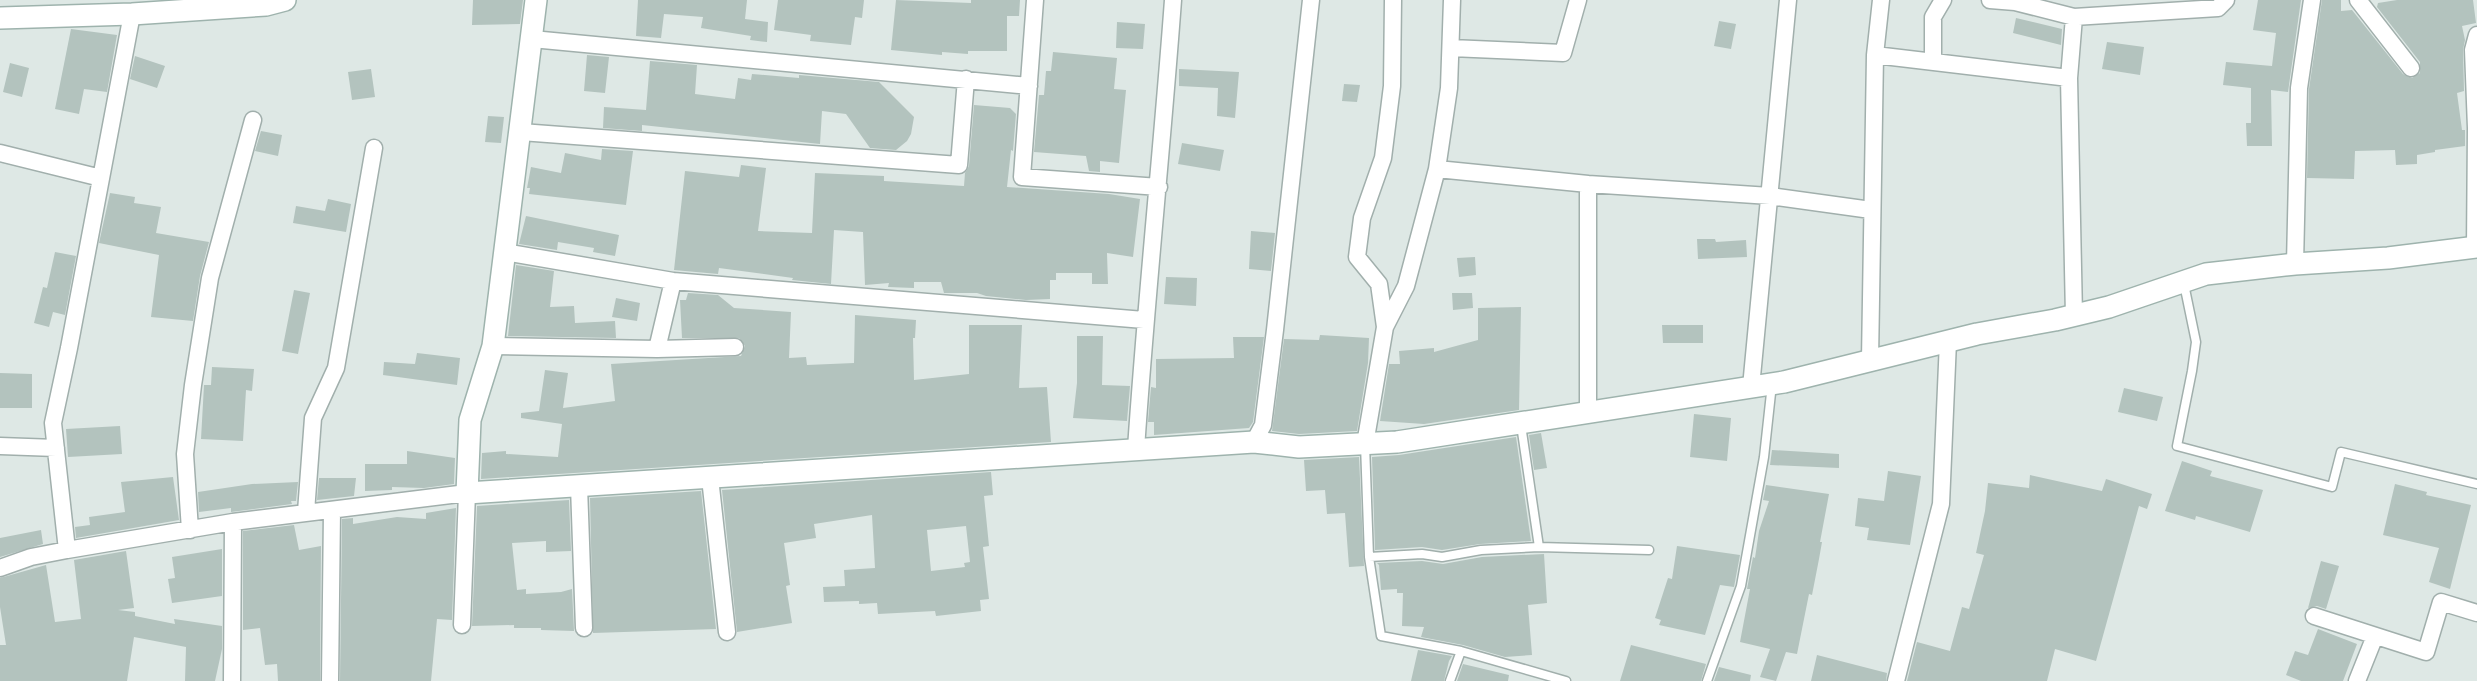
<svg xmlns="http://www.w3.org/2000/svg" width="2477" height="681" viewBox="0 0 2477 681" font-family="Raleway,sans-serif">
<rect width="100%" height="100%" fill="#dee8e5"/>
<!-- building -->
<path fill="#b3c3be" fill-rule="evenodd" d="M473,0h50l-3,24 -48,1z
M638,0h109l-2,19 23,3 -1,20 -17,-2 1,-4 -50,-8 2,-11 -39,-3 -3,24 -25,-2z
M778,0h86l-2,18 -7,-1 -4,28 -41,-4 1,-6 -37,-5z
M896,0l75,3v-3h49l-1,16h-12v35h-39v3l-26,-2v3l-51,-5z
M2258,0h43l-13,92 -17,-2 1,56h-25l-1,-23h5v-35l-28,-3 3,-23 46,4 4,-33 -23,-3z
M2322,0h19v11l11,-1 51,64 9,4 8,-5v-11l-43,-55 1,-4 19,-3h76l3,23 -14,3 3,14 -2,10 1,41 -7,2 5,37h3v16l-30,4v2l-18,3v9l-21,1 -1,-15 -40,1 -1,28 -47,-1 2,-89z
M2016,18l46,11 -1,16 -48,-12z
M1719,21l17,3 -5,25 -17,-3z
M1117,22l28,2 -2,25 -27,-1z
M71,29l46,6 -10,57 -23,-3 -5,25 -24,-5z
M2107,42l37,5 -4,28 -38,-6z
M1053,52l64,6 -3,31 12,1 -7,73 -19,-2v11l-11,-1 -3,-15 -52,-4 5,-57h5l2,-24h5z
M587,55l22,2 -4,36 -21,-2z
M135,56l30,10 -8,22 -27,-9z
M650,61l47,4 -2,29 40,5 3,-21 13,2 1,-6 47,4v-3l80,7 35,35 -3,17 -4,7 -11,9 -26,-2 -24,-34 -24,-3 -2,33 -178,-19v6l-39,-3 1,-21 42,3z
M10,63l19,5 -7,29 -19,-5z
M371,69l4,28 -23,3 -4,-28z
M1179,69l60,3 -4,46 -18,-2 1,-28 -39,-2z
M1344,84l16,1 -3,17 -15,-1z
M974,105l36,3 6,6 -3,37 -2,-1 -4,37 102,7 31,5 -7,58 -26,-4 1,31h-16v-11h-36v7h-6v19l-24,1 -40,-4 -9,-3h-33l-3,-11h-27v6l-26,-1 1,-4 -24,2 -2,-53 -29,-2 -3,54 -39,-4 1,-2 -74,-10 -1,6 -44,-4 11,-99 54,6 2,-12 25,3 -8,63 54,2 3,-60 69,3v5l80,5 1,-13 4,-7z
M488,116l16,1 -3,26 -16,-1z
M261,131l21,4 -4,21 -23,-5z
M1182,143l42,7 -4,21 -42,-7z
M602,149l31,2 -7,54 -97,-11 1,-6h-3l4,-21 30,6 4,-20 36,7z
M110,193l25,4 -1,6 27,4 -5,26 53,9 -9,34 -7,45 -42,-4 8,-62 -60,-12z
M328,199l23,5 -5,28 -53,-9 3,-17 29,5z
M526,216l93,19 -4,21 -22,-4 1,-4 -36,-6 -1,8 -38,-6z
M1251,231l24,2 -4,38 -22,-2z
M1697,239h18l1,3 30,-2 1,17 -49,2z
M55,252l21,4 -11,59 -12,-3 -4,15 -15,-4 9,-36 4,1z
M1475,257l1,18 -17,2 -2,-19z
M516,265l38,6 -4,36 24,-1 1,17 40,-2 1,17 -108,-2z
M1166,277l31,1 -1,28 -32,-2z
M294,290l16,3 -12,61 -16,-3z
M688,293l30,2 16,13 57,4 -2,46 17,-1 1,8 47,-2 1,-48 61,5 -1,18h-2l1,42 55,-6v-49h53l-3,63 28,-1 4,55 -570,37 1,-26 24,-2v3l52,3 4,-33 -41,-6v-5l18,-2 6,-41 23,3 -5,35 52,-7 -4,-37 130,-8 4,-10 -6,-8h-57l-2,-38h6z
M1452,293h20l1,15 -20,2z
M616,298l24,5 -3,18 -25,-4z
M1521,307l-2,103 -95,14 -44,-3 9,-57h11l-1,-13 35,-3v4l44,-12v-32z
M1662,325h41v18h-40z
M1320,335l49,3 -1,25 -11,68 -58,3 -27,-3 12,-92 35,1z
M1077,336h26l-1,49 28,1 -3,35 -54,-3 4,-35z
M1233,337h31l-11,85 -4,6 -95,7v-13h-6l3,-35 5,1v-29l78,-1z
M417,353l43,5 -3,27 -74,-10 1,-13 31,2z
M212,367l42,2 -2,22 -6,-1 -3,51 -42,-2 3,-54h7z
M0,373l32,1v34h-32z
M2124,388l39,9 -6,24 -39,-9z
M1694,414l37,4 -4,43 -37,-4z
M120,426l2,28 -54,3 -2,-28z
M1541,433l6,35 -13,2 -5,-35z
M1516,437l15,104 -51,3 -38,6 -20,-3 -47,3 -3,-93 27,-2z
M1772,450l67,4v14l-69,-3z
M407,451l48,7 -1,26 -30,4 -32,-1v3l-27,1v-27h42z
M1359,457l5,109 -15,1 -4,-54 -18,1 -2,-24 -19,1 -2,-31z
M2182,461l30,10 -2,5 53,14 -13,42 -54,-16 -1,4 -30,-9z
M1888,471l33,5 -11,69 -43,-5 2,-12 -14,-2 3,-28 26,3z
M991,472l2,23 -9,1 5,50 -6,1 6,52 -9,1 1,11 -45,5 -1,-5 -57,3 -1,-11 -18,1v-3l-35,1 -1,-15 22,-1 -1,-16 31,-2 -3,-53 -58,9 2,14 -32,5 6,42 -4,1 6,37 -55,9 -15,-142zM966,526l4,36 -6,1 1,4 -34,4 -4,-41z
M2030,475l72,16 4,-12 46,15 -5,15 -8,-3 -43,155 -41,-12 -8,32h-140l10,-39 33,9 12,-44 7,2 15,-54 -8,-2 9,-42 3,-28 41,5z
M173,477l6,43 -103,18 -1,-11 15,-2 -1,-8 36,-5 -4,-30z
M319,478h37l-2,18 -37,4z
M298,482l-2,19h-5l1,3 -61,8v-4l-32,4 -1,-20 54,-8z
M2395,484l32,8 -1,3 45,10 -21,84 -21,-7 10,-34 -56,-13z
M1766,485l63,9 -9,48h2l-3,17 -7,36 -3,-1 -12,60 -11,-2 -10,29 -16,-4 10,-28 -30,-7 10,-53h-3l6,-32 2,1 4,-27 10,-30 -6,-1z
M701,491l15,138 -123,4 -3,-135z
M569,500l2,51 -25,1v-11l-34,2 5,47 9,-1v5l35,-2 11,-3 2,42 -33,-1v-2h-27v-3l-42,1 5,-120z
M456,508l-4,112 -15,-1 -6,62h-91l2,-162 11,-1v6l44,-7 29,2v-6z
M294,525l5,25 22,-4 -1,135h-42l-1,-17 -12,1 -5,-37 -17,2v-99z
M41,530l2,14 -43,13v-19z
M1677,546l63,9 -6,32 -14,-2 -15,50 -46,-10 2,-5 -6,-2 13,-40 4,1z
M222,549v47l-50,7 -4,-24 7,-1 -3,-21z
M126,551l8,57 -16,2 17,2v4l40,8 -1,-5 48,7v23l-7,32h-30l1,-34 -52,-10 -7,44h-127v-36h6l-6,-38v-29l46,-13 9,57 26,-3 -7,-59z
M1544,554l3,49 -19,2 4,50 -27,2 -42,-12 -42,-8 3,-10 -22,-1 1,-33h-6v-4l-16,1 -2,-25 -2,-2 45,-2 21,3 39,-7z
M2321,561l18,5 -13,43 -9,-3 -9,2z
M2318,629l39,15 -14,37h-42l-15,-6 9,-24 13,4z
M1631,645l75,19 -5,17h-81z
M1418,650l34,6 -3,5 -5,20h-33z
M1817,655l70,18 -1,8h-75z
M1463,664l46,11 -1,6h-51z
M1719,667l32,8 -1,6h-36z"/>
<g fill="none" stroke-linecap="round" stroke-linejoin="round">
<defs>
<path id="lane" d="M2184,284l12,58 -4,29 -15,75 155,41 9,-35 136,32
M1521,425l18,122
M1365,444l4,113 12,79 80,15 105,30
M1369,557l53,-3 20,3 39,-7 58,-3 110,3
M1450,681l11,-30
M1707,681l34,-95 23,-129 8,-73"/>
<path id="street" d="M1035,0l-13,177 137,10
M1990,0l25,2 59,15
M2358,0l53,68
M532,39l497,47
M1451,48l112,5 15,-53
M1875,55l6,-55
M1933,62v-45l10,-17
M2069,78l5,238
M521,132l438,33 7,-86
M0,153l101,25
M1437,169l151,15
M2475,247l1,-119 -3,-78 4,-15
M505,252l168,29 471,39
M2295,264l4,-176 13,-88
M1385,327l21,-41 31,-117 12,-81 3,-88
M493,346l164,3 78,-2
M657,349l16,-68
M1870,360l5,-305 194,23 5,-61 144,-9 8,-8
M1751,387l37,-387
M1588,412v-228l182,12 101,14
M1254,442l9,-17 12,-95 36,-330
M1365,444l20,-117 -6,-43 -22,-27 5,-39 21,-60 9,-72 1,-86
M0,446l56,2
M1136,449c10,-150 26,-299 37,-449
M710,478l17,154
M579,486l5,142
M306,512l7,-94 23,-50 38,-220
M190,530l-5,-76 8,-69 17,-107 43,-158
M67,550l-14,-127 16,-75 63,-334
M0,568l31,-11 36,-7 166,-28 234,-29 -5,132
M2314,616l112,36 15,-50 36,11
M232,681l1,-159
M330,681l2,-170
M1896,681l45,-177 7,-163
M2357,681l18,-45"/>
<path id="secondary" d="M536,0l-43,346 -23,74 -3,73 787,-51 45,5 98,-5 387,-60 193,-48 78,-14 54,-13 97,-33 89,-10 93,-6 89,-11
M0,18l132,-4 134,-9 19,-5"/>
</defs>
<!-- lane casing -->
<use href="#lane" stroke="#a1afac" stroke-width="11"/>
<!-- street casing -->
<use href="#street" stroke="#a1afac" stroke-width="19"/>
<!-- secondary casing -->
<use href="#secondary" stroke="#9eb3ad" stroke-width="24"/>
<!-- lane -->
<use href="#lane" stroke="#fff" stroke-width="8"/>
<!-- street -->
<use href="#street" stroke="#fff" stroke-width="16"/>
<!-- secondary -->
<use href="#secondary" stroke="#fff" stroke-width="21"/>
</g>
</svg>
